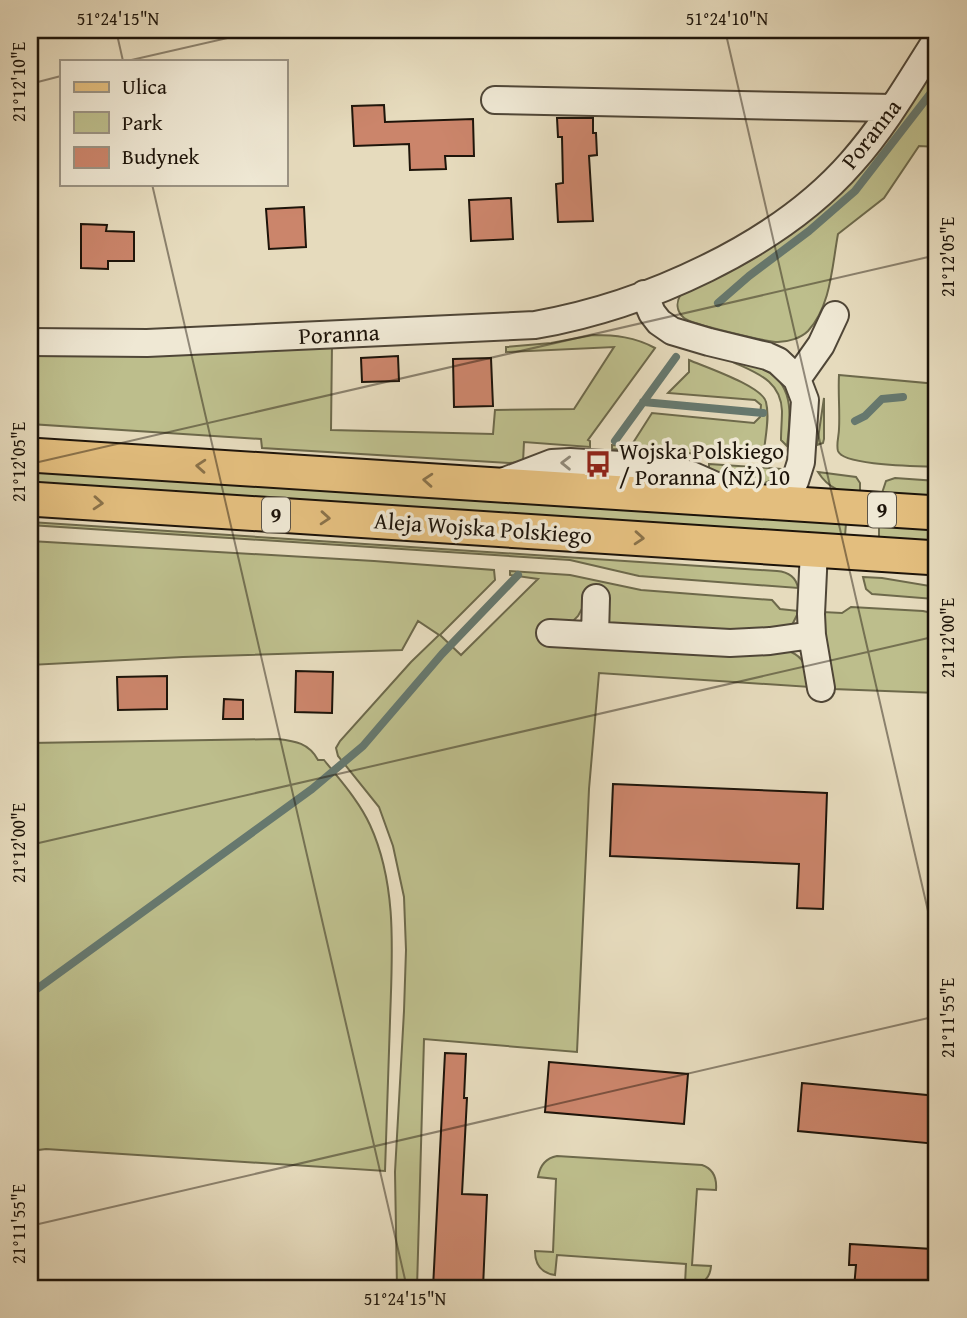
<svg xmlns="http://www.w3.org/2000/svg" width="967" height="1318" viewBox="0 0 967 1318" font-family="'Gentium Book Plus',serif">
<rect width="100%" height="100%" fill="#e6dbbd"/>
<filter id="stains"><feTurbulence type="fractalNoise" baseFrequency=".00286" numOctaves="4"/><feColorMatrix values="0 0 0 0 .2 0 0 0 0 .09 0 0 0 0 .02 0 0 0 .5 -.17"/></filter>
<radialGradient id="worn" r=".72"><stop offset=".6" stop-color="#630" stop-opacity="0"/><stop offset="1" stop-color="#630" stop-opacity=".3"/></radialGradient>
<!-- green -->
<path fill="#bdbe8c" stroke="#6d694b" stroke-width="2" d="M937,53v94l-18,-1 -35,52 -46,36c-6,32 -7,72 -30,97 -7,7 -20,11 -30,11 -11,0 -87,-18 -94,-24 -8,-7 -8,-16 -3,-24l93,-58z
M593,335c22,0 42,2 62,13l-67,92 2,1v6l-66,-5 -1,20 -14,1 -247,-15 -1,-9 -231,-15v-75l302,-5 -1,86 162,4 2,-24 79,-1 40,-62 -108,5v-5l45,-4z
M689,360c16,7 73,26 77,42 4,16 -1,35 -2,50l-6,5 -146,-8v-4l19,1 21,-33 102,10 6,-6 1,-12 -6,-5 -87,-7 21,-21z
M733,362c12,2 27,4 37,11 25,16 20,48 17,73l-6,-6c0,-10 1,-20 1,-29 -1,-31 -26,-38 -49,-49z
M839,375l98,9v83c-16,-1 -94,-1 -99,-16 -2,-7 1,-15 1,-22 1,-18 -1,-36 0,-54z
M824,398v41l-1,4 -6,2z
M709,464l74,5 -8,10 -10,4 -56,-11z
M30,470l816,53 -1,13 -815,-53z
M818,472l38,5 4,6v11c-19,-1 -32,-6 -42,-22z
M895,478l42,3v16l-55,-4 4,-12z
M30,522l747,49c12,1 19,6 21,17l-159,-12 -69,-16 -540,-35z
M879,525l58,4v13l-58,-4z
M30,541l344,20 120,9 1,10 -55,55 21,20 77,-76 -28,-4v-4l60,4 71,15 131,10 8,9 19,2 -8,16 -48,8 -134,-11 -3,-5 -22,-14 -6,11 -5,5 218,31c16,7 15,19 19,35l-211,-14 -10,116 -12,263 -153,-13 -7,249h-20l-2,-116 9,-161 2,-61 -2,-53 -11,-51 -14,-39 -41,-51 -2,-8 4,-7 71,-79 28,-27 -21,-14 -16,29 -219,7 -153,8z
M863,577l19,1 54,9 -2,12 -62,-5 -6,-5z
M851,607l72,4 14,3v79l-104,-4v-10l-9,-46 -1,-21 19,1z
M278,739c17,2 31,4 40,21h6c16,20 35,41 46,65 28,61 22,131 20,196 -2,50 -3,100 -5,150l-339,-22 -16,2v-408z
M557,1156l145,9c12,4 15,13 14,25l-19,-1 -5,76 19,1c-1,15 -12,21 -26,18l1,-20 -129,-9 -2,20c-14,-2 -20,-10 -20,-24l18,1 3,-73 -18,-2c2,-12 8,-19 19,-21z"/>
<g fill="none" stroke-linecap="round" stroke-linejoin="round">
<!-- stream -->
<path stroke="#66786e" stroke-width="8" d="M718,303l31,-27 60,-45 46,-40 82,-106
M643,402l120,11
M855,421l10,-5 17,-17 21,-2
M615,441l61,-84
M30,994l282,-205 51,-43 79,-92 76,-79"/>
</g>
<!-- building -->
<path fill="#cb856b" stroke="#1d140a" stroke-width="2" d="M384,105l1,17 88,-3 1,37h-29l1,13 -36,1 -1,-26 -55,2 -2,-40z
M557,118h36v15h3l1,22 -8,1 4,65 -35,1 -2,-38 7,-1 -1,-46h-4z
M511,198l2,41 -42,2 -2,-41z
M304,207l2,40 -37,2 -3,-40z
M81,224l26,1 -1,6 28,1v29h-26v8l-27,-1z
M398,356l1,25 -37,1 -1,-24z
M491,358l2,48 -39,1 -1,-48z
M296,671l37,1 -1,41 -37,-1z
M167,676v33l-49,1 -1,-33z
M224,699l19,1v19h-20z
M613,784l214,9 -4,116 -26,-1 2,-44 -189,-8z
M445,1053l21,1 -2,44h3l-5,96 25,1 -4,93h-50z
M549,1062l139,12 -4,50 -139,-12z
M802,1083l135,13v48l-139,-13z
M850,1244l82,5 -3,39h-75l2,-23h-7z"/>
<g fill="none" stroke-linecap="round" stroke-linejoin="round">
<defs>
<path id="minor" d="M495,100l397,8
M644,294l8,19 7,9 13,9 37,11 58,14 11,5 19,18
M30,342l117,1 388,-18c109,-19 243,-78 317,-163 33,-37 58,-81 85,-123
M497,484l55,-21 18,-1 85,5 18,3 18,5 45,20
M778,503l17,-22 6,-19 4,-62 -8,-21 24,-34 14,-30
M814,550l-3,64 1,21 9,53
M550,633l180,10 40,-2 42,-6
M595,635l1,-37"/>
<path id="major" d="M30,455l907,58
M30,499l907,59"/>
</defs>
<!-- minor casing -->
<use href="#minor" stroke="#4f4637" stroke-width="30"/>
<!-- major casing -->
<use href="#major" stroke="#1d140a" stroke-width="37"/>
<!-- minor -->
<use href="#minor" stroke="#efe8d4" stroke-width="26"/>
<!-- major -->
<use href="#major" stroke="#e3be7e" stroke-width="33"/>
</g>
<!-- one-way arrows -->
<defs><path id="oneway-chevron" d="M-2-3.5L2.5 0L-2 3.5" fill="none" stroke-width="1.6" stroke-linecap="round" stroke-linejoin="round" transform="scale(1.75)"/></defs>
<use stroke="#908979" href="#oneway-chevron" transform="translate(566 463) rotate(-179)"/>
<g stroke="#8a724a">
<use href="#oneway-chevron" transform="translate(201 466) rotate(-176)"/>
<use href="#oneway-chevron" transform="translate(428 480) rotate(-176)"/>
<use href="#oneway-chevron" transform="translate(98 503) rotate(4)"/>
<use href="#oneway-chevron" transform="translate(325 518) rotate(4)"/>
<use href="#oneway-chevron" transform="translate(639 538) rotate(4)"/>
</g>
<!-- ticks -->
<path fill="none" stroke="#1d140a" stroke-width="2" stroke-opacity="0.45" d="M116,30l7,31M725,30l212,920M127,61l136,-31M30,84l31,-8M152,184l255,1104M30,464l907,-209M30,845l907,-209M30,1226l907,-210"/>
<!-- icons -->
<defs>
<symbol id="bus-bare" viewBox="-9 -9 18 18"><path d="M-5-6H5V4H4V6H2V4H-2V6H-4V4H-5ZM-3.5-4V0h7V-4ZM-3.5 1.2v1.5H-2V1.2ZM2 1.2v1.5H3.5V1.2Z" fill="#8f2418" stroke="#efe8d4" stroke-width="2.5" paint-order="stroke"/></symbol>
</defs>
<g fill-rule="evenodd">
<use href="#bus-bare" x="579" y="445" width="38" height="38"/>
</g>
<g text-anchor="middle" stroke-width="7" stroke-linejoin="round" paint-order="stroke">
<!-- shield labels -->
<g fill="#efe8d4" stroke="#5c5447" stroke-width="2">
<rect x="868" y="492.5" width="28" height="35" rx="5"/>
<rect x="262" y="497.5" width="28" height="35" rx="5"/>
</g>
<g font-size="21" font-weight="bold" fill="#1d140a">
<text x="882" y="517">9</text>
<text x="276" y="522">9</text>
</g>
<!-- street labels -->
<g font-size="23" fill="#1d140a" stroke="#efe8d4">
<text transform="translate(871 134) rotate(-52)" y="8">Poranna</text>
<text transform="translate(339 334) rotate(-3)" y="8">Poranna</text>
<text transform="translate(483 528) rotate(4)" y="8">Aleja Wojska Polskiego</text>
</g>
<!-- poi labels -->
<g font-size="23" fill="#1d140a" stroke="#efe8d4" text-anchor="start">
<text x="619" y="459">Wojska Polskiego<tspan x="619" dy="26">/ Poranna (NŻ) 10</tspan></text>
</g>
</g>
<!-- margin -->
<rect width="967" height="1318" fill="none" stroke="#e6dbbd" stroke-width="77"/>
<!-- legend -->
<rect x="60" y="60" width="228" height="126" fill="#efe8d4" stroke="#9b9383" stroke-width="2"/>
<rect x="74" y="82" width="35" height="10" fill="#e3be7e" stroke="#9b9383" stroke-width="2"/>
<text x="122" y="94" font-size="21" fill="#1d140a">Ulica</text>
<rect x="74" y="112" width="35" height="21" fill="#bdbe8c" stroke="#9b9383" stroke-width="2"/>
<text x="122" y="130" font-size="21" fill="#1d140a">Park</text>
<rect x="74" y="147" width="35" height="21" fill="#cb856b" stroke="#9b9383" stroke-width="2"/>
<text x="122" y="164" font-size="21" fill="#1d140a">Budynek</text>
<rect x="38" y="38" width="890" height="1242" fill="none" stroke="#1d140a" stroke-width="2.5"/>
<g font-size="18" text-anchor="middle" fill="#1d140a">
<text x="118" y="25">51°24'15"N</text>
<text x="727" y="25">51°24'10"N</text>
<text transform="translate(19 82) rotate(-90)" y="6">21°12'10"E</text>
<text transform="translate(948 257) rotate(-90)" y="6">21°12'05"E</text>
<text transform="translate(19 462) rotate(-90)" y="6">21°12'05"E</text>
<text transform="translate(948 638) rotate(-90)" y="6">21°12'00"E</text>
<text transform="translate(19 843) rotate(-90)" y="6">21°12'00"E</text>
<text transform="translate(948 1018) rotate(-90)" y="6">21°11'55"E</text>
<text transform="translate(19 1224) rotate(-90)" y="6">21°11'55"E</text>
<text x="405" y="1305">51°24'15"N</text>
</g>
<rect width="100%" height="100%" filter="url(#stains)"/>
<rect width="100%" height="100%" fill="url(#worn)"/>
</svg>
